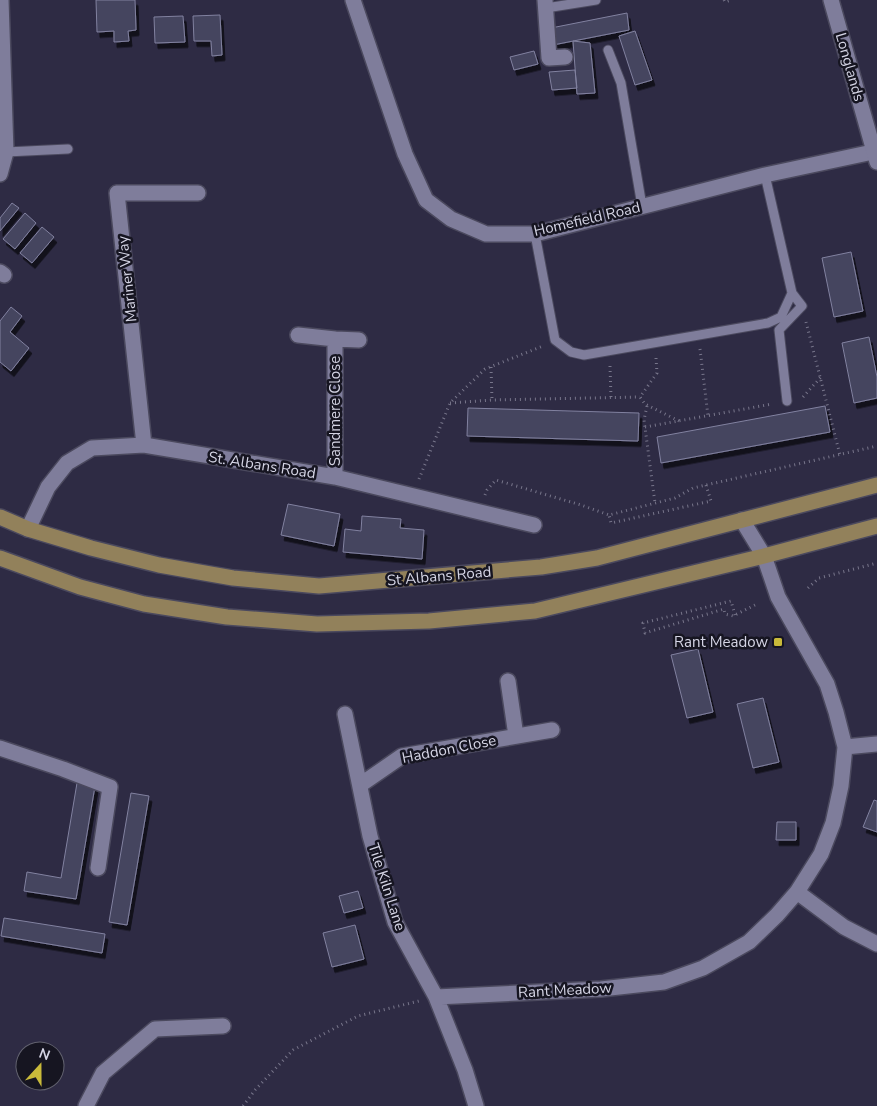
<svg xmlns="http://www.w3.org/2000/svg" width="877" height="1106" viewBox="0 0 877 1106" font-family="'Nunito Sans',sans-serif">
<defs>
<filter id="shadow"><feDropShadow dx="3" dy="5.5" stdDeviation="0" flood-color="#0009"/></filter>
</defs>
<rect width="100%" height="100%" fill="#2e2b44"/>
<!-- building -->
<path fill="#44445f" stroke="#8282a0" filter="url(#shadow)" d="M96,0h39l1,30 -8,1 1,10 -15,1v-11l-17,1z
M627,13l2,17 -76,15 -2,-17z
M220,15l2,40 -10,1 -1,-15h-17l-1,-25z
M183,16l2,26 -30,1 -1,-26z
M635,31l17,49 -17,5 -16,-49z
M573,41l17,2 5,50 -18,1z
M534,51l4,13 -24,6 -4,-13z
M575,70l2,18 -25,2 -3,-18z
M12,203l7,5 -19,23v-13z
M25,213l11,10 -21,26 -12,-10z
M42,227l12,10 -22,26 -12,-10z
M851,252l12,59 -29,6 -12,-59z
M11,307l11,9 -12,16 19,16 -18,23 -11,-9v-41z
M869,337l8,40v21l-23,5 -12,-60z
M825,406l5,26 -169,31 -4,-26z
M468,408l171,5 -1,28 -171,-5z
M288,504l52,10 -6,32 -53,-11z
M362,516l39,3 -1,9 24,2 -2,29 -79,-7 2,-23 16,2z
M698,649l15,63 -26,6 -16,-63z
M763,698l16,64 -26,6 -16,-64z
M77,783l18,3 -19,113 -52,-8 3,-19 34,6z
M131,793l18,3 -22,129 -18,-3z
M874,800l3,1v31l-14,-5z
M777,822h19v18h-20z
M358,891l5,17 -19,5 -5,-17z
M4,918l101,16 -3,19 -101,-17z
M355,925l9,34 -32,8 -9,-34z"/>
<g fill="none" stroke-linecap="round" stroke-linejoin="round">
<defs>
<path id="service" d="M546,8l50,-8
M608,50l13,33 21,123
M6,152l62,-3
M535,234l20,106 16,12 13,3 184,-32 13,-6 11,-24 -27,-118
M787,401l-8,-71 23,-24 -10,-13"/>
<path id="minor" d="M353,0l52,154 21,46 25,19 35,15h49l230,-59 112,-24
M545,0l4,58 16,-1
M0,174l6,-22 -5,-152
M0,272l4,3
M298,335l37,4
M144,445l-27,-252h81
M335,477v-138l24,1
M28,529l20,-42 19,-24 25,-15 52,-3 191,32 199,48
M508,681l8,55
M345,714l25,122 25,86 41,75 29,73 11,36
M845,747l32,-3
M0,748l63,21 47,18 -12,81
M360,785l42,-29 150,-26
M797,892l47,35 33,17
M436,997l165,-8 63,-7 39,-14 46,-26 28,-27 20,-23 24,-38 12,-31 8,-37 4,-39 -9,-35 -9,-28 -49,-87 -14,-41 -22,-36
M86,1106l17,-33 52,-44 68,-3"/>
<path id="tertiary" d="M831,0l46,162"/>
<path id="primary" d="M0,517l28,12 63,19 68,17 74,13 86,8 222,-19 56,-9 280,-73
M0,558l80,29 64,17 83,13 90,7 112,-3 106,-10 229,-55 113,-30"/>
</defs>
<!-- service casing -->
<use href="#service" stroke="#4b495e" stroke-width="11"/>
<!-- minor casing -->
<use href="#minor" stroke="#4b495e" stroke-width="18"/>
<!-- tertiary casing -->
<use href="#tertiary" stroke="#4b495e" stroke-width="18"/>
<!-- primary casing -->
<use href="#primary" stroke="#4b495e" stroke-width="18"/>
<!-- path -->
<path stroke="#78768b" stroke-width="3" stroke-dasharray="1 4" stroke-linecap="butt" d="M724,0l1,2 6,-2
M806,322l34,133
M700,349l8,67
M656,358l1,15 -17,24 5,7 34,17
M610,366l1,32
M491,367l1,33
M803,397l18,-20
M450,403l42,-3 148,-3
M647,406l-3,14 11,83
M645,427l127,-23
M419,479l31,-76 35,-34 58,-23
M706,485l5,16 -100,22 -2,-8 66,-17 18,-10 184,-42
M485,495l2,-5 9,-10 85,25 28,10
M808,588l11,-10 58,-15
M735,615l-4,-14 -88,22 2,10 79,-24 1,5 8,2 22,-11
M243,1106l12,-16 38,-40 65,-34 61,-15"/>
<!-- service -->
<use href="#service" stroke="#7f7d9b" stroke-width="9"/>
<!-- minor -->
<use href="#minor" stroke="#7f7d9b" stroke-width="15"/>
<!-- tertiary -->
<use href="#tertiary" stroke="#7f7d9b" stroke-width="15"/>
<!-- primary -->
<use href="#primary" stroke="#92815b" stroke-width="15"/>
</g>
<!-- markers -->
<rect fill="#c9ba3a" stroke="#161521" stroke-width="2" x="773" y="637" width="10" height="10" rx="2.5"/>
<g text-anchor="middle" stroke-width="5" stroke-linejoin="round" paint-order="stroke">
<!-- street labels -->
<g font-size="15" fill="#d5d5e5" stroke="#161521">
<text transform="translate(850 67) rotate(74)" y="5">Longlands</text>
<text transform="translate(587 219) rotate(-13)" y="5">Homefield Road</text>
<text transform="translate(127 279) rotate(-96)" y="5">Mariner Way</text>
<text transform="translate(335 411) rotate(-90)" y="5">Sandmere Close</text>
<text transform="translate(262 465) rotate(9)" y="5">St. Albans Road</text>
<text transform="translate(439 576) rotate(-5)" y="5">St Albans Road</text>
<text transform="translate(449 749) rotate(-11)" y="5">Haddon Close</text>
<text transform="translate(387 887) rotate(72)" y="5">Tile Kiln Lane</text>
<text transform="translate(565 990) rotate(-3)" y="5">Rant Meadow</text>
</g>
<!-- poi labels -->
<g font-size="15" fill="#d5d5e5" stroke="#161521" text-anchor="end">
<text x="768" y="647">Rant Meadow</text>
</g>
</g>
<!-- north arrow -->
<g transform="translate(40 1066) rotate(21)"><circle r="24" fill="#161521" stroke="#62626f"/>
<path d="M0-4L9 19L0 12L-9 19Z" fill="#c9ba3a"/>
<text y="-8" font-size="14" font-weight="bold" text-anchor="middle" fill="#d5d5e5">N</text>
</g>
</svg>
